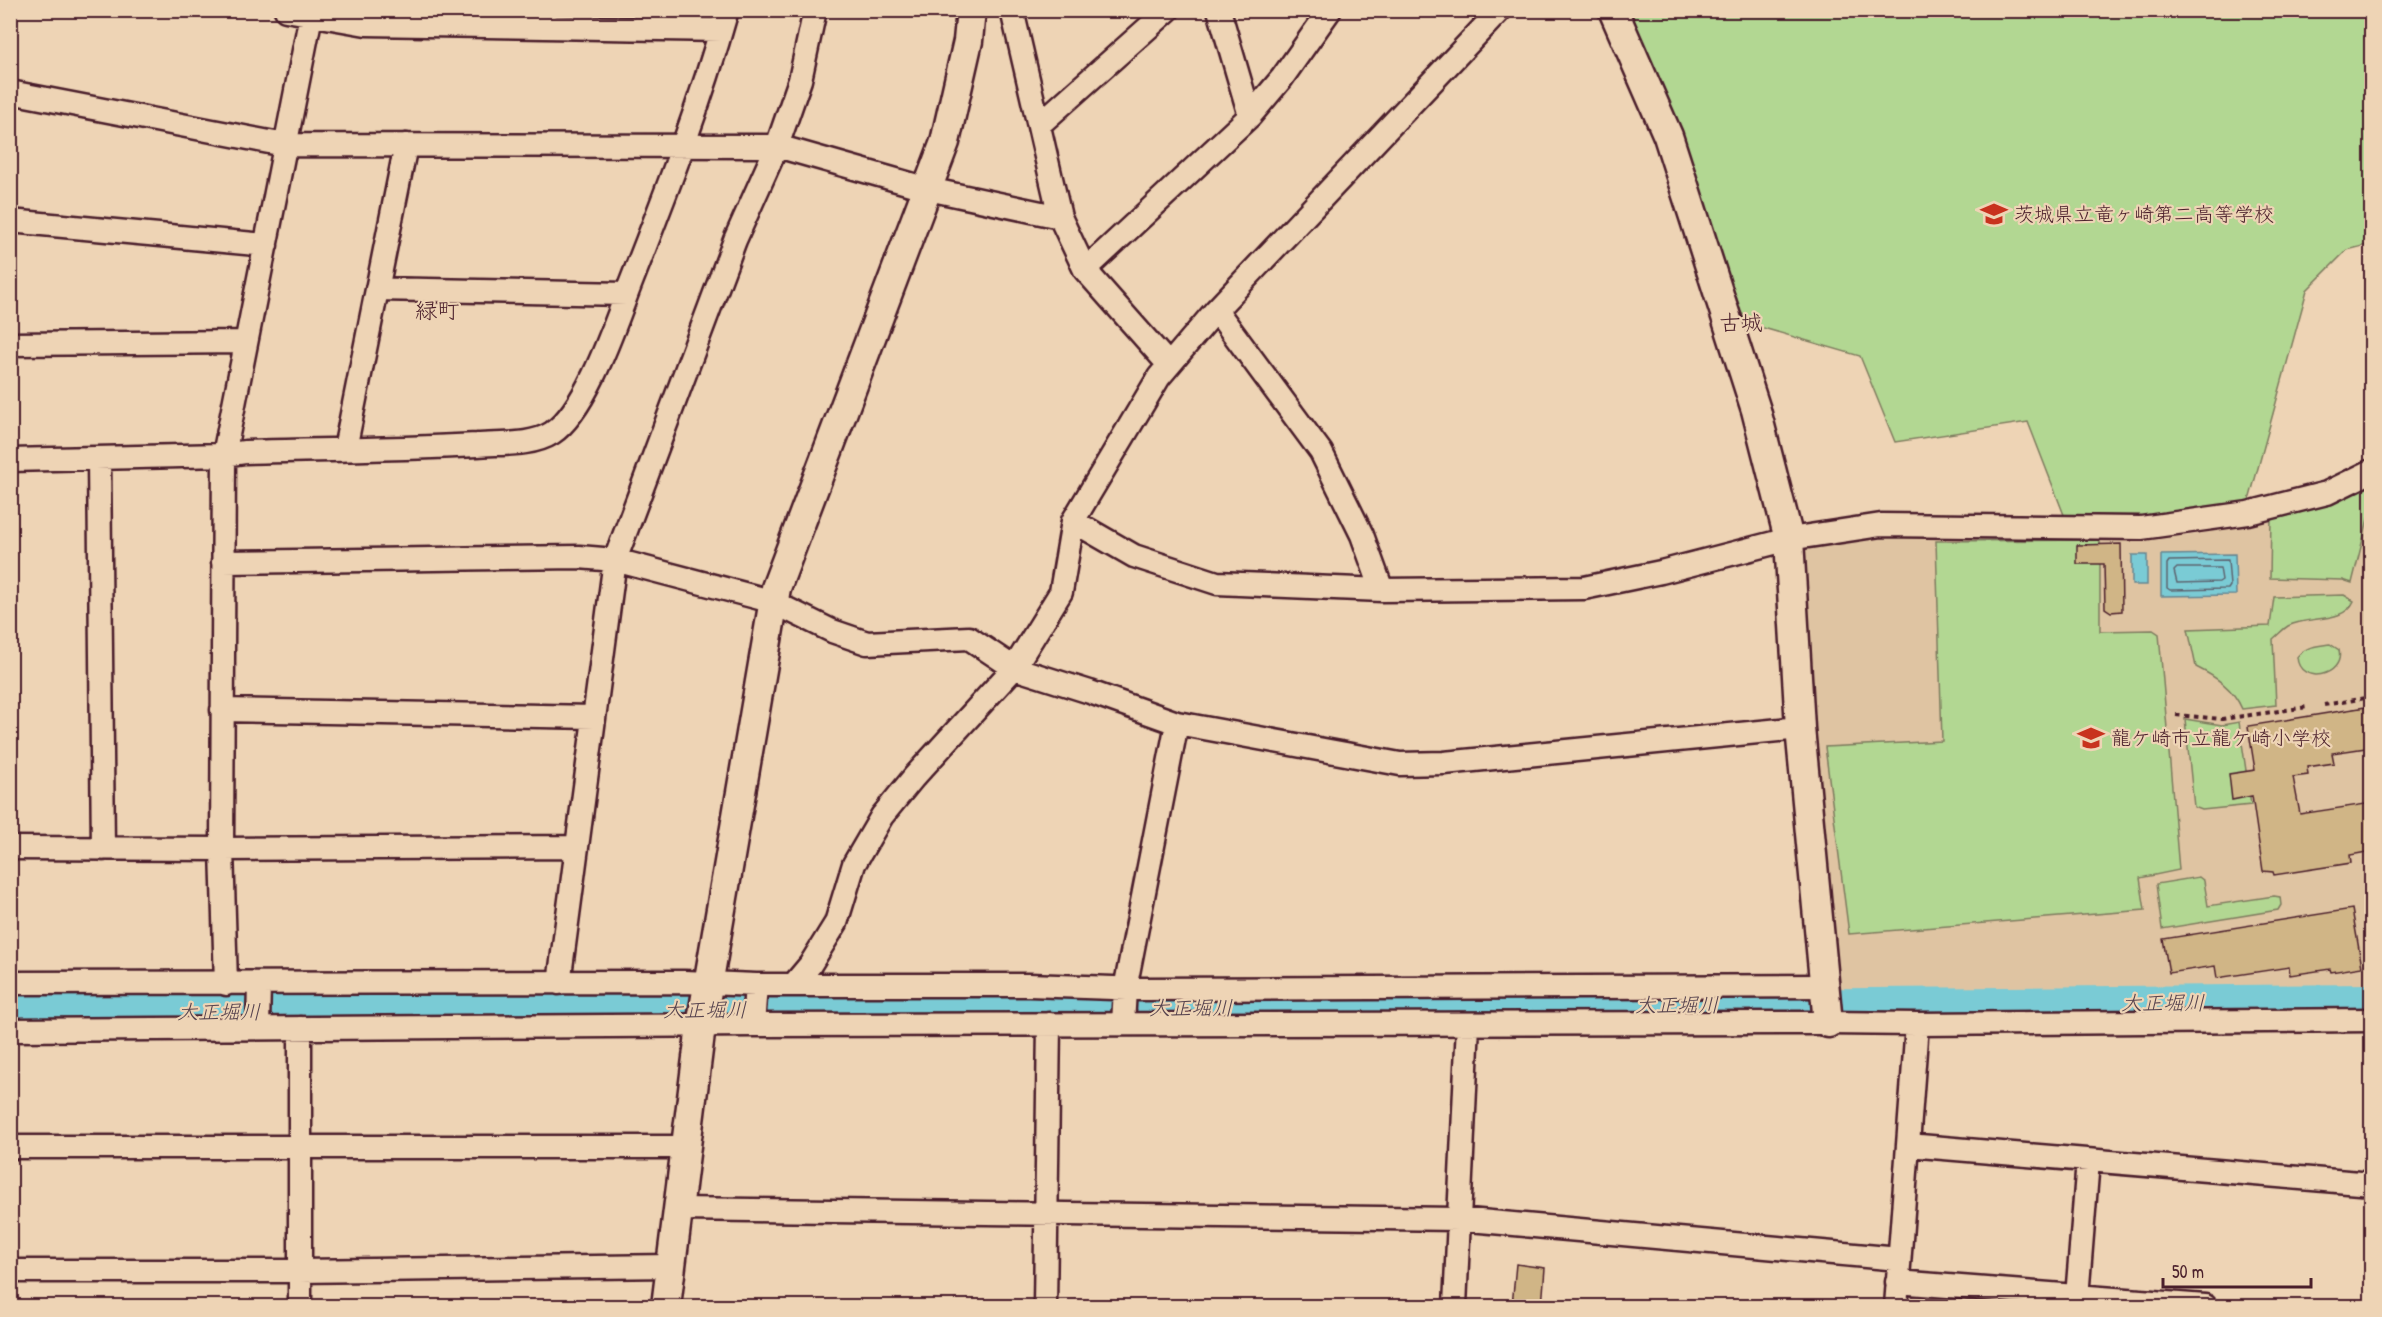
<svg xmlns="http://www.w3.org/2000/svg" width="2382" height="1317" viewBox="0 0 2382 1317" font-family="'Patrick Hand','Klee One',sans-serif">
<rect width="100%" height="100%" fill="#eed4b5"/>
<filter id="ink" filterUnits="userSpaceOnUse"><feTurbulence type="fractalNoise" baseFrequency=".0167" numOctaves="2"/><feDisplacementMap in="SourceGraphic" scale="12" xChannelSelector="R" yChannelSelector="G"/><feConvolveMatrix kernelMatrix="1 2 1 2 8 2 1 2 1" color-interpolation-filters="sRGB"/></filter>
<g filter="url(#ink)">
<!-- built -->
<path fill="#dfc4a2" d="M2371,479v510l-199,5 -333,-3 -13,-68 -25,-377 83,-12 302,2 39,-7 89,-25z"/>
<!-- green -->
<path fill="#b2d792" stroke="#7e7b5e" stroke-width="1.5" d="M1628,11h743v233l-24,6 -40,40 -60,218 -115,16 -66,-4 -38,-98 -133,20 -35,-86 -114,-33z
M2371,479v28l-19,76 -9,-3 -73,-2 1,-62z
M2100,540v91l53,-1 6,4 20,236 -39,8 5,32 -296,24 -24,-187 117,-6 -6,-200z
M2344,595l10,6c-10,23 -45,14 -66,25 -5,3 -10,9 -15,13l3,66 -34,4c-9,-21 -26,-32 -46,-42l-8,-38 82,-3 4,-29z
M2330,644l9,6c6,27 -40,36 -42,7 8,-11 20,-11 33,-13z
M2185,719l37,6 17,-3 12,83 -49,5 -8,-3z
M2199,877l5,4 4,25 66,-10 6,1 1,8 -3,5 -116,19 -6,-45z"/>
<!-- water -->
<path fill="#7acbd5" stroke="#678691" stroke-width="1.5" d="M2235,554l1,41 -75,1v-41z
M2132,555h15v30h-15z"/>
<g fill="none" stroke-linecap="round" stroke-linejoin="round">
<!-- shore -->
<path stroke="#5d646f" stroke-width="1.5" d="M2228,560l2,26 -2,3 -58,1 -3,-2v-24l2,-3z
M2177,568h43l2,12 -3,2 -42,1 -3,-12z"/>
<!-- river -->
<path stroke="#7acbd5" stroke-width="36" d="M10,1013l1615,-5 747,-6"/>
</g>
<!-- building -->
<path fill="#d0b586" stroke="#4a1f2b" stroke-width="1.5" d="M2121,544l1,67 -11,1 -6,-4 -1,-44h-27v-19z
M2372,706v41l-40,6 2,10 -27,4 1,8 -15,2 7,37 72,-11v48l-22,4 1,8 -77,12 -1,-3 -10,-1 -11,-75 -20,4 -3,-26 26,-4 -7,-44z
M2352,909l10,58 -31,5 -1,-3 -40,6 -1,-8 -72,11 -2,-12 -46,7 -6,-34z
M1516,1264l29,4 -3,38h-30z"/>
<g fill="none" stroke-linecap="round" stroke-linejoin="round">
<defs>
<path id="minor" d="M286,10l80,14 355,6
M1012,10l48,207 25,53 84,95
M1219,10l31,106
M10,92l275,53 492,1 151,43 132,28
M1040,124l128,-114
M10,221l256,24
M1085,270l165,-154 32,-38 48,-68
M377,289l249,5
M1216,310l105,142 41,83 20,55
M10,344l236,-2
M345,449l61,-304
M99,458l4,391
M10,460l214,-5 21,-3c77,-2 155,-3 232,-7 23,-2 55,1 75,-12 35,-23 63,-109 78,-148 36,-92 70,-179 97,-275
M1073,521l61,35 83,27 165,7 202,-2 77,-16 128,-33 92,-14 260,3 107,-15 79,-20 45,-22
M223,562l356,-5 36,3 156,41 61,30 35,12 102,-5 45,30 76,24 87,31 223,41 44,-1 356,-35
M222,710l372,7
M10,848l212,1 354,-2
M10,983l674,-1 72,3h273l112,4 683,-3
M559,983l56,-423 120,-320 42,-94 23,-66 15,-70
M226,984l-4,-135 2,-394 88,-445
M794,984l16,-19 26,-42 18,-59 28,-48 32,-39 100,-109 47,-76 12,-71 86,-144 57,-67 284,-300
M1123,1024l2,-35 52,-266
M753,1025l3,-40
M258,1028l1,-45
M10,1030l743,-5 1075,-2 89,1 455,-4
M1908,1145l464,39
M10,1147h676
M678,1209l780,10 441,40
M10,1271h290l371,-5
M1897,1282l308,24
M2077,1297l11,-136
M300,1306v-278
M1045,1306l4,-282
M1455,1306l13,-282
M1896,1306l21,-282"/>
<path id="tertiary" d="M1613,10l55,126 88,274 33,129 11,189 28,295
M666,1306l35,-280 75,-438 169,-446 23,-101 3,-31"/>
</defs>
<!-- minor casing -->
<use href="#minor" stroke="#4a1f2b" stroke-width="27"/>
<!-- tertiary casing -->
<use href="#tertiary" stroke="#4a1f2b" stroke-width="33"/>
<!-- path -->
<path stroke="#4a1f2b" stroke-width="4" stroke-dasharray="4.5 4.5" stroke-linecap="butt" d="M2324,705l48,-8
M2176,715l46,4 86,-12"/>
<!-- minor -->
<use href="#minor" stroke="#eed4b5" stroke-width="22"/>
<!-- tertiary -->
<use href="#tertiary" stroke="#eed4b5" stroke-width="28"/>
</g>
</g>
<!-- icons -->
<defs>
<symbol id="school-bare" viewBox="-9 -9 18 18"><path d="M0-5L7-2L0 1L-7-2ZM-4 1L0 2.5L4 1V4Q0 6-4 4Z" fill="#c8321e" stroke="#eed4b5" stroke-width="2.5" paint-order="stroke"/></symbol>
</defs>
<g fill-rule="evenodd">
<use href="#school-bare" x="1975" y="195" width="38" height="38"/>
<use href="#school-bare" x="2072" y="719" width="38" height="38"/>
</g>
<g text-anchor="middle" stroke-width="4.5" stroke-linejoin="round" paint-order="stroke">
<!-- poi labels -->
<g font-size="20" fill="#4a1f2b" stroke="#eed4b5" text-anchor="start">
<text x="2014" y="221">茨城県立竜ヶ崎第二高等学校</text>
<text x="2111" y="745">龍ケ崎市立龍ケ崎小学校</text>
</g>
<!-- water labels -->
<g font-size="21" font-style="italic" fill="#54414d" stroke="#eed4b5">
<text x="2163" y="1010">大正堀川</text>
<text x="1677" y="1012">大正堀川</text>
<text x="1191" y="1015">大正堀川</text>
<text x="705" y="1017">大正堀川</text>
<text x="219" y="1019">大正堀川</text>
</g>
<!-- quarter labels -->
<g font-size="22" fill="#4a1f2b" stroke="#eed4b5">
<text x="437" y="318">緑町</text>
<text x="1741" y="330">古城</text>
</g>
</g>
<!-- margin -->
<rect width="2382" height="1317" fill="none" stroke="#eed4b5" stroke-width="36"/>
<rect x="18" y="18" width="2346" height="1281" fill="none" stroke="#4a1f2b" stroke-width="2" filter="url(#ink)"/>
<!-- scale -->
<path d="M2163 1278v9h148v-9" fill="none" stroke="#4a1f2b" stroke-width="3"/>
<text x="2172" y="1278" font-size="18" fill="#4a1f2b" stroke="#eed4b5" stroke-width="4.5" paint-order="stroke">50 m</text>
</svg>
